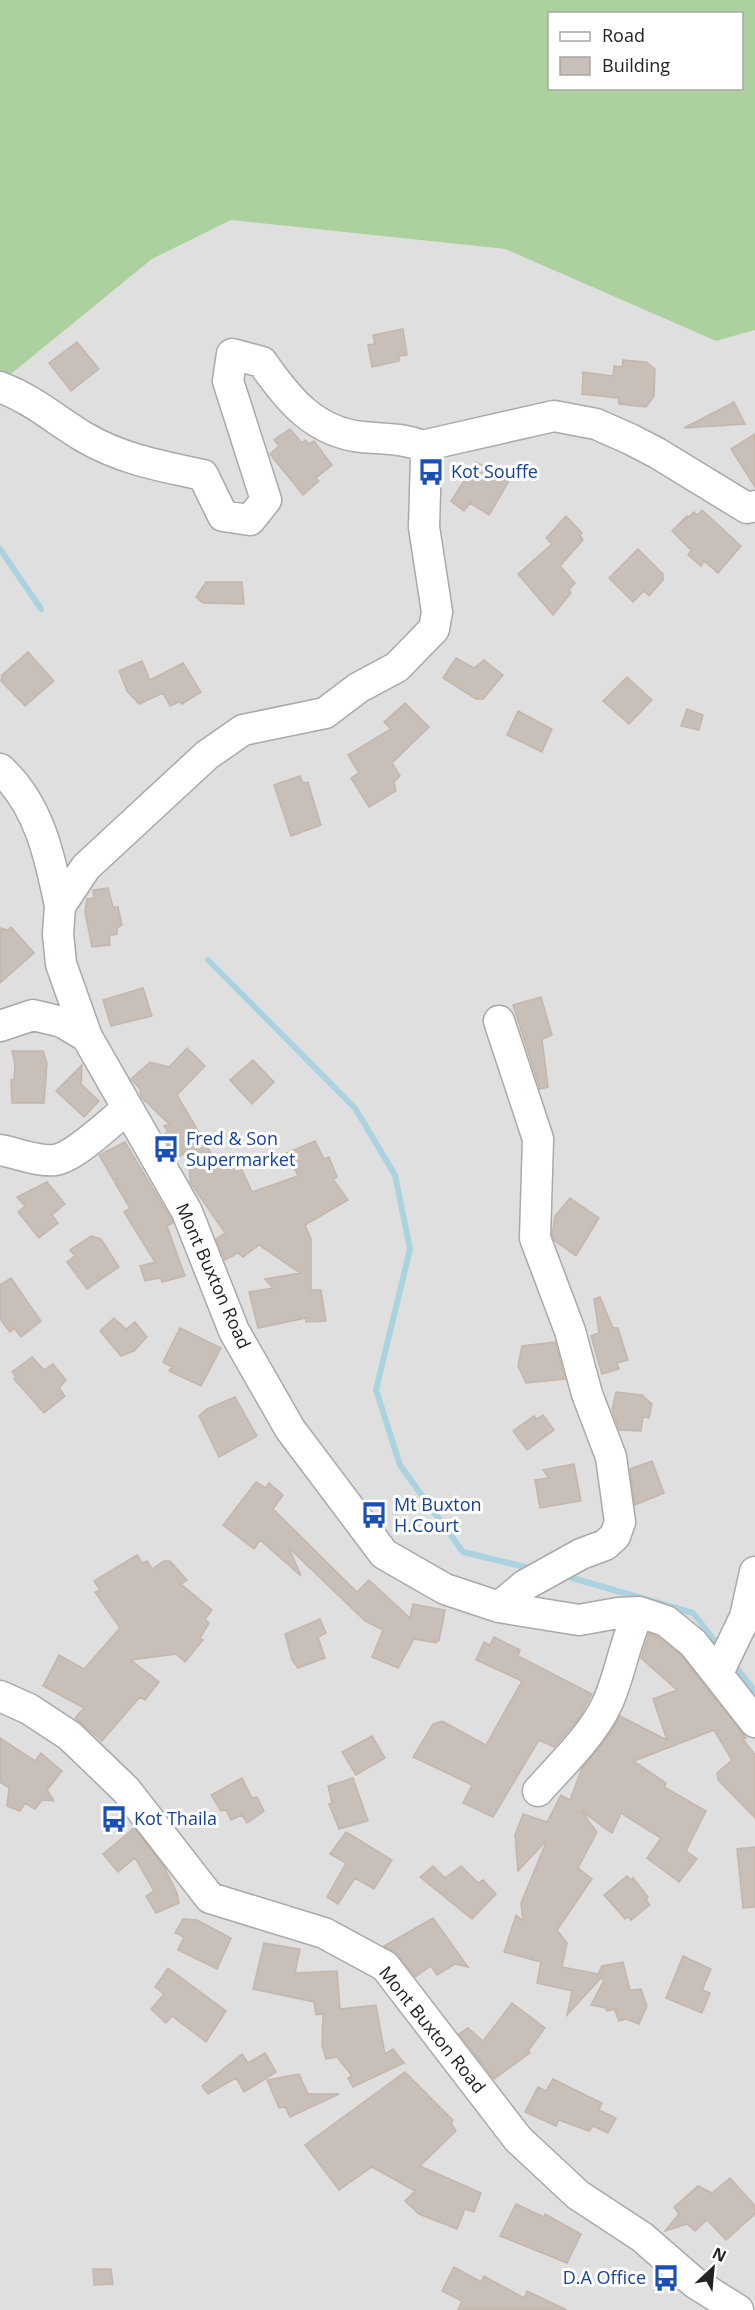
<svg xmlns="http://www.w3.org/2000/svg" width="755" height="2310" viewBox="0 0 755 2310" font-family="'Open Sans',sans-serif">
<rect width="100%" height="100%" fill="#f2efe9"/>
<!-- residential -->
<path fill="#e0dfdf" d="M231,220l274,29 211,92 39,-11v1980h-755v-1927l152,-124z"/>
<!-- forest -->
<path fill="#add19e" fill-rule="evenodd" d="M0,0h755v330l-39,11 -211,-92 -274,-29 -79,39 -152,124zM550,14h192v74h-192z"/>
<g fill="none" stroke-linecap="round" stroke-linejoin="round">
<!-- stream -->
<path stroke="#aad3df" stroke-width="6" d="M0,549l41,60
M208,960l147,148 40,67 15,74 -34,141 24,75 63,87 62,15
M569,1577l124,36 22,28
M738,1670l17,21"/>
</g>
<!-- building -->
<path fill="#c7bfb8" stroke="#c4b6ab" stroke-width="1.5" d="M403,329l4,26 -8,1v5l-27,6 -4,-22 7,-1 -2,-9z
M77,342l22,27 -28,22 -22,-28z
M623,360l23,2 9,7 -1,27 -8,11 -27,-3 -1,-6 -36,-4 1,-22 30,4 1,-10 8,1z
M734,402l11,22 -61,4z
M290,429l12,14 3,-3 4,4 5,-3 18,24 -16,13 3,3 -16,14 -33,-41 9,-8 -5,-6z
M755,434v53l-24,-38z
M476,462l33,19 -20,34 -19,-12 -6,8 -13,-10z
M702,510l39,36 -23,27 -14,-12 -3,5 -13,-11 3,-5 -19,-19 15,-15 2,1 5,-5 3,3z
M566,516l16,17 -2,2 3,5 -23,26 15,17 -6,7 2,3 -18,22 -35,-41 34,-30 -6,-6z
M638,549l25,25v6l-14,16 -5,-5 -11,11 -24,-24z
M206,582h36l2,22 -41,-1 -7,-6z
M28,652l26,29 -29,25 -24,-25 1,-6z
M456,658l18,10 10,-8 19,15 -20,24h-7l-33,-21z
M142,661l8,19 33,-17 18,29 -19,12 -3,-2 -9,4 -7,-13 -24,11 -12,-13 -8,-20z
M627,677l25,23 -23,24 -26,-23z
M405,703l24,24 -37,36 8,13 -6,6 2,9 -27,16 -18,-29 8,-5 -11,-18 43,-26 -7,-7z
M687,709l16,6 -4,15 -18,-4z
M518,711l34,18 -10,23 -35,-17z
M300,776l3,7 5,-1 13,43 -30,11 -17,-51z
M108,888l5,19h5l4,18 -5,3v6l-8,2 1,9 -18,2 -7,-35 2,-13 7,-1 -1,-8z
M11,927l23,26 -34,30v-55l8,2z
M143,988l9,28 -41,10 -8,-26z
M541,997l11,38 -10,4 6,48 -8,2 -27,-84z
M187,1048l18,18 -28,29 41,70 10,-5 8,12 6,-2 10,22 46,-16 -11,-23 28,-12 9,18 5,-2 8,20 -4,2 15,21 -43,25 6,14v51h10l5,31 -20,1v-4l-48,10 -9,-36 24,-4 -8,-9 35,-6 -41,-28 -16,12 -5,-4 -13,7 -9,-21 9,-6 -35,-51 -1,-31 -13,7 -13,-23 5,-4 -4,-5 5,-2 -28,-27 -1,-8 -9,-10 19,-17 19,5z
M12,1051h31l4,12 -3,40h-32l-1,-23 3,-1 1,-15z
M253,1060l21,22 -22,22 -22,-24z
M82,1065l-1,19 18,17 -15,16 -28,-26z
M125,1142l46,77 2,4 -6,3 18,50 -23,6 -2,-4 -15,3 -5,-15 15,-4 -31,-50 6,-4 -15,-25 3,-5 -4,3 -15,-26z
M47,1182l18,22 -13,11 6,8 -19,15 -21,-26 7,-6 -8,-9z
M570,1198l29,20 -23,38 -21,-15 -3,-6 3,-19z
M91,1236l10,3 18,28 -32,22 -20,-27 8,-6 -5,-6z
M11,1278l30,43 -20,16 -7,-9 -4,4 -10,-13v-34z
M600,1297l13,31h5l10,32 -11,3 2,6 -17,5 -11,-38 8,-3 -5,-34z
M114,1318l12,11 9,-7 12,15 -13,14 -13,5 -21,-25z
M180,1328l41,20 -20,38 -32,-15 3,-4 -9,-5z
M555,1342l10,37 -39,4 -8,-17 4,-20z
M32,1357l12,13 9,-6 13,16 -7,8 6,8 -21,17 -30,-34 2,-2 -4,-5z
M616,1392l26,3 10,9 -3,14 -6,-1 -2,14 -22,-1 -7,-20z
M235,1397l22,39 -38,21 -20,-41 8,-7z
M543,1415l11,15 -27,20 -14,-19 21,-15 3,3z
M652,1461l12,32 -29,12 -5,-36z
M574,1464l7,37 -41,7 -5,-28 14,-2 -6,-8z
M256,1482l10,6 3,-5 14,12 -10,14 84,83 12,-12 41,38 3,-14 32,6 -6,31 -6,-1 4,3 -23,-4 -16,29 -26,-11 11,-27 -18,-9 -76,-73 12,28 -41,-36 -6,9 -31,-24z
M137,1555l5,8 5,-2 5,8 12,-8h6l17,19 -6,4 31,26 -7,9 4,4 -9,15 3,2 -18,22 -9,-8 -45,6 28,22 -14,18 -5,-3 -38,44 -27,-23 9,-10 -41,-22 16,-31 25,14 36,-41 -25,-36 5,-2 -6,-9z
M320,1619l6,14 -8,4 7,21 -27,10 -6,-8 -7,-26z
M649,1633l10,5 22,17 65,83 -3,1 12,16v63l-37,-38 -1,-7 15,-13 -18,-30 -80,31 32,22 -2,4 42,24 -20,40 11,8 -18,23 -32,-24 14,-20 -40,-25 -9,20 -31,-22 16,21 -19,36 14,11 -35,51 10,13 -5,24 36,7 4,-8 21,-4 7,28 11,-1 6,17 -8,18 -13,-5 -7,2 -5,-12 -7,2 -1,-3 -15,-3 13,-25 -3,-2 -34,37 5,-24 -35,-8 4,-21 -37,-10 12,-37 7,6 -2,-18 26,-63 -29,31 -3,-36 8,-21 24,8 14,-27 9,5 12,-32 25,-30 13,-22 47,24 -14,-41 24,-9 -36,-32z
M494,1637l26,13 -2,6 74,38 -13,24 -25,29 -15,-7 -46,77 -30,-14 9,-18 -59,-28 20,-33 9,-3 44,24 36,-64 -46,-21 8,-18 6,3z
M372,1736l13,22 -29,17 -14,-23z
M0,1738l35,23 6,-8 21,18 -15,19 7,11 -12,-1 -7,9 -10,-6 -5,8 -13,-5 2,-18 -9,-6z
M242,1778l10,20 5,-1 7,14 -17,12 -5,-8 -11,5 -5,-10 -5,1 -10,-16z
M353,1778l15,43 -29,8 -10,-25 3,-1 -4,-17z
M134,1828l29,37 14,28 2,10 -23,10 -10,-17 8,-5 -19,-33 -17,14 -15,-18z
M346,1832l46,28 -18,29 -19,-11 -17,26 -11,-7 19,-34 -16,-9z
M755,1847v60l-12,1 -6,-59z
M433,1866l12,12 16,-12 17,17 5,-3 13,14 -24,25 -52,-42z
M627,1876l4,4 2,-2 15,19 -2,3 4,5 -19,15 -3,-3 -3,2 -21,-24z
M433,1918l35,49 -13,-3 -18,11 -6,-9 -16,11 -17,-22 -14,-9z
M183,1919l14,1 34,18 -14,31 -39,-19 6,-13 -9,-4z
M264,1943l36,6 -5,24 42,-2 3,38 36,-4 9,49 8,-5 11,14 -51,24 -5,-9 4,-2 -15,-19 -11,2 -4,-13 1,-32 -7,1 -2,-13 -61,-13z
M683,1956l28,13 -9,21 8,3 -8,20 -36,-15z
M168,1968l58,43 -20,31 -34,-26 -6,7 -15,-14 13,-15 -9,-7z
M512,2003l33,25 -17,23 2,2 -36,26 -35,-45 9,-6 15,13z
M265,2053l11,19 -32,20 -8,-14 -28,16 -6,-8 40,-32 6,9z
M405,2072l48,48 -2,3 5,8 -36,35 61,27 -7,19 -9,-3 -8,20 -38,-15 -14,-13 10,-10 -43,-24 -33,23 -34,-45z
M299,2074l9,20h31l-49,23 -5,-10 -6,1 -12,-28z
M553,2079l49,24 -3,7 17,8 -8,15 -15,-7 -4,5 -30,-11 -3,6 -31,-14 13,-25 8,4z
M730,2178l25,28v8l-29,26 -19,-20 -12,11 -8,-7 -22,7 14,-17 -5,-7 24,-21 14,7z
M516,2204l28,13 1,-3 36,20 -14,29 -67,-27z
M454,2267l27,15 3,-6 40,22 3,-7 40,19h-109l4,-9 -20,-10z
M93,2269h18l2,15 -19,1z"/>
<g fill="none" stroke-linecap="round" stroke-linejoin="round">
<defs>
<path id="minor" d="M0,387c34,13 54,32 84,50 37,22 77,29 119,38l20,41 27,4 16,-20 -38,-119 4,-27 30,8c26,37 52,70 100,75 20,2 41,1 60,9l4,11 -2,70 13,85 -3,17 -37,38 -39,21 -33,25 -82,17 -36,25 -121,112 -26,39 -2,28 3,30 26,73 100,175 47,119 56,98 94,125 61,35 54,18 80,13 39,-7 21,-1 27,9 27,22 62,79
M422,446l132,-30 42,8 34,15 27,14 90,55 8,-2
M0,769c39,35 50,88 60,137
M0,1026l33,-11 29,7 25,15
M0,1150c18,3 37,12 55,10 20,-3 55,-38 72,-51
M499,1607l26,-22 56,-31 24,-9 10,-9 5,-14 -9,-65 -24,-63 -17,-63 -35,-93 3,-99 -39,-118
M718,1673l27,-56 10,-45
M0,1696l29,13 41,27 56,54 84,108 114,35 61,33 133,173 60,56 64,42 53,46 43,27
M538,1791c23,-26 54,-55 69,-87 13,-28 17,-61 32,-92"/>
</defs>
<!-- minor casing -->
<use href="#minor" stroke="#a9a9a9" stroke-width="33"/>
<!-- minor -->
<use href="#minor" stroke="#fff" stroke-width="30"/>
</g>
<!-- icons -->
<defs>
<symbol id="bus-bare" viewBox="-9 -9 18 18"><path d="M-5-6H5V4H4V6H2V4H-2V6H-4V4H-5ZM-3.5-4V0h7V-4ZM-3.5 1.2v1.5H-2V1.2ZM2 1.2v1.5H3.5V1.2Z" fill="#1a4fb4" stroke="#fff" stroke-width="2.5" paint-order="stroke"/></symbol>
</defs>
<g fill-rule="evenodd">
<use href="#bus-bare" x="412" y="453" width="38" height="38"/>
<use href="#bus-bare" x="147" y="1130" width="38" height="38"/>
<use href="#bus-bare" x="355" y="1496" width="38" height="38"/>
<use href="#bus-bare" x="95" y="1800" width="38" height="38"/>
<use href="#bus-bare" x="647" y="2259" width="38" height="38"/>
</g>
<g text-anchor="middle" stroke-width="6" stroke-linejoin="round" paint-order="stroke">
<!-- transit labels -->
<g font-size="18" fill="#164399" stroke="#fff" text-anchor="start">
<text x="451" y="478">Kot Souffe</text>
<text x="186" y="1145">Fred &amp; Son<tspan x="186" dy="21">Supermarket</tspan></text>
<text x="394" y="1511">Mt Buxton<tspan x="394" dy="21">H.Court</tspan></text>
<text x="134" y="1825">Kot Thaila</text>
<text x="646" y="2284" text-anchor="end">D.A Office</text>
</g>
<!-- street labels -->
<g font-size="18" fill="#222" stroke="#fff">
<text transform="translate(213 1276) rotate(66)" y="6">Mont Buxton Road</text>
<text transform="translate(432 2030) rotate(51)" y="6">Mont Buxton Road</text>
</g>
</g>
<!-- legend -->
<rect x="548" y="12" width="195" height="78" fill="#ffffff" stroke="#a7a7a7" stroke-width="1.5"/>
<rect x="560" y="32" width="30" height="9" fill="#ffffff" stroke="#a7a7a7" stroke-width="1.5"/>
<text x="602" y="42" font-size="18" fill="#222222">Road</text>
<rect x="560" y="57" width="30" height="18" fill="#c7bfb8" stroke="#a7a7a7" stroke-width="1.5"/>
<text x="602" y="72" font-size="18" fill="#222222">Building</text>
<!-- north arrow -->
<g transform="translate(713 2268) rotate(26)" stroke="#ffffff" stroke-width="4.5" paint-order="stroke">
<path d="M0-4.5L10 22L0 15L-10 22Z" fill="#222222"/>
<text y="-9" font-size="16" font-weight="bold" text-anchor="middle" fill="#222222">N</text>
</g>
</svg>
